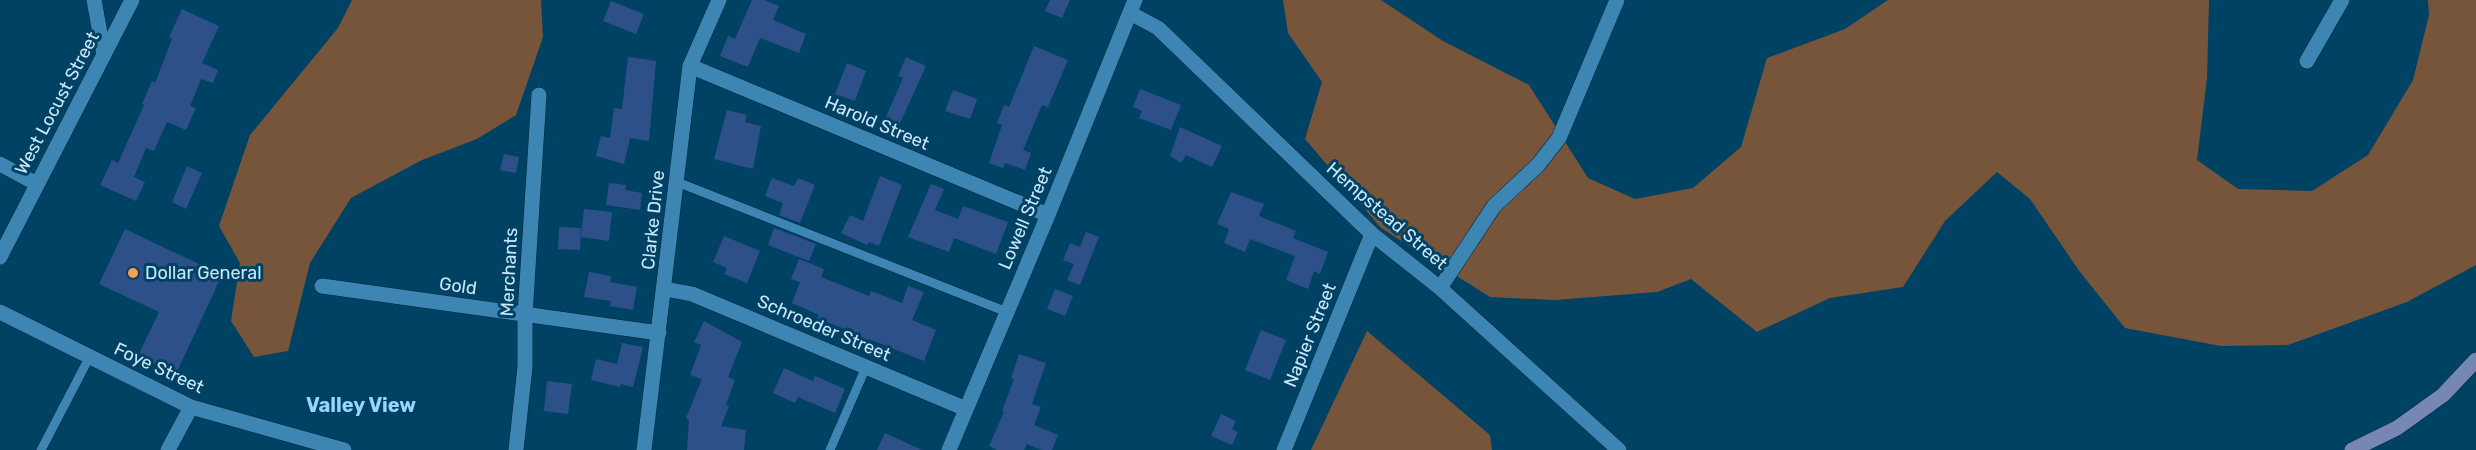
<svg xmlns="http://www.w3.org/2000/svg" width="2476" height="450" viewBox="0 0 2476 450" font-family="Rubik,sans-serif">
<rect width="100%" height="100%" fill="#004263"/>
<!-- green -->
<path fill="#77553a" d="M352,0h189l2,37 -27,78 -39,24 -55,21 -71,38 -41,65 -22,88 -34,6 -23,-36 9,-58 -21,-37 31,-91 88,-107z
M1283,0h98l62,41 86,44 59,93 47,21 58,-11 48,-41 26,-89 78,-29 43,-29h321l-2,78 -10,82 41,29 74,2 56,-36 45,-75 16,-65 -1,-15h48v265l-69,37 -119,43 -67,1 -96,-18 -45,-56 -50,-73 -33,-27 -52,49 -42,66 -73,11 -73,34 -66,-53 -34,13 -102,8 -65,-3 -109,-69 -76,-89 17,-57 -34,-49z
M1367,331l123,104 2,15h-181z"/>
<!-- building -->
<path fill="#2d5088" d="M752,0h12l15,6 -6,14 33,14 -7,19 -39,-15 -12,29 -28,-11 8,-20 7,3z
M1050,0h20l-8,18 -17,-7z
M611,1l33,13 -8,20 -33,-13z
M182,9l37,17 -17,37 16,7 -5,13 -12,-4 -11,27 6,2 -10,22 -19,-8 -13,29 -8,-3 -12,29 11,5 -9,19 -36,-16 12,-25 6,3 26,-58 -2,-1 10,-23 3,2 17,-44 -3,-2z
M1034,46l34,14 -20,47 -6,-2 -19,45 8,3 -6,17 -20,-7 -2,5 -14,-5 13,-38 -5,-2 7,-18 5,2z
M628,57l28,4 -7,80 -19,-3 -6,26 -28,-8 5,-20 9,2 4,-30 8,1z
M906,57l20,9 -28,62 -14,-7 19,-43 -5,-2z
M847,63l19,8 -11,30 -20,-7z
M1140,89l41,16 -10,25 -32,-12 3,-7 -9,-4z
M953,90l24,9 -7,20 -25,-8z
M727,110l20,5 -2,7 16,4 -8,43 -39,-10z
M1180,127l42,19 -10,21 -26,-12 -5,8 -11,-7z
M504,154l15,3 -3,16 -16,-3z
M187,166l15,7 -16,36 -14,-7z
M880,176l22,9 -23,61 -10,-4 -2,3 -26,-12 9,-18 13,6z
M772,178l22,8 4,-8 17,7 -15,38 -21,-8 4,-12 -18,-7z
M609,183l17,2 -1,5 17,3 -2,17 -34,-5z
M931,184l13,5 -9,21 23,9 5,-13 45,16 -12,32 -42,-16 -5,14 -41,-15z
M1231,192l33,12 -5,12 37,15 -3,7 35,14 -8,22 -6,-3 -6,18 -22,-9 9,-24 -45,-17 -5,13 -21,-9 5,-14 -12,-5z
M584,209l28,3 -3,29 -28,-4z
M559,227l22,1 -1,22 -22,-1z
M774,228l42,16 -7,17 -41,-16z
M125,229l97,46 -46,99 -38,-18 21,-44 -60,-28z
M1086,232l13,5 -19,48 -13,-5 7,-16 -11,-4 7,-17 10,4z
M724,236l36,15 -13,32 -23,-9 3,-6 -14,-6z
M799,259l25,10 -3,8 48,19 2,-5 31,12 6,-17 16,6 -12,28 24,10 -12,31 -55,-22 -1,2 -14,-6 1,-2 -38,-15 2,-3 -27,-12 8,-21 -9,-3z
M589,272l22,4 -1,6 27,5 -4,23 -23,-4 1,-5 -27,-4z
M1055,289l18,7 -8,20 -18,-7z
M704,321l38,21 -14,35 7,3 -9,25 3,1 -8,20 25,4 -2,20h-57l2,-30 -3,-2 16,-39 -12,-4 11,-30 -7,-3z
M1261,330l25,10 -16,40 -25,-10z
M622,343l21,4 -10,40 -12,-3 -1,3 -29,-7 5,-21 21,5z
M1019,354l27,9 -14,41 9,3 -7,18 24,10 -6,15h-10l-15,-6 -3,6h-27l-8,-4 15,-34 -2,-1 12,-32 -3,-1z
M784,368l29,13 2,-5 30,13 -10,24 -37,-16 -3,6 -22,-10z
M547,381l25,3 -4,30 -24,-3z
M1221,414l15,7 -4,8 6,3 -6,13 -21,-9z
M885,433l37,17h-45z"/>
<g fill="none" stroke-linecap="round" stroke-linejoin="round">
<defs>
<path id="service" d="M677,182l330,130
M41,450l49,-94
M830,450l36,-83"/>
<path id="minor" d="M94,0l10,55
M1130,13l28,15 214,206 68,54 179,162
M2307,61l35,-61
M690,66l358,149
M0,164l37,20
M322,286l337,47
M1440,288l54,-82 44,-41 21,-27 58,-138
M665,289l27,5 274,115
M0,312l191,95 153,43
M168,450l23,-43
M516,450l9,-83v-52l14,-220
M644,450l46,-384 29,-66
M949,450l99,-235 87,-215
M1284,450l88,-216"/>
<path id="tertiary" d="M0,257l132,-257"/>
<path id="secondary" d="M2352,450l45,-22 46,-33 33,-35"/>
</defs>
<!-- service casing -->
<use href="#service" stroke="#00273e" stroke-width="10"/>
<!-- minor casing -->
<use href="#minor" stroke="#00273e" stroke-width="16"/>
<!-- tertiary casing -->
<use href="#tertiary" stroke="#00273e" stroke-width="16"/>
<!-- secondary casing -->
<use href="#secondary" stroke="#00273e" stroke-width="16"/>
<!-- service -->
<use href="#service" stroke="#3d86b4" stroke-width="9"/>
<!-- minor -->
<use href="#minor" stroke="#3d86b4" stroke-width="15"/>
<!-- tertiary -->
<use href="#tertiary" stroke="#3d86b4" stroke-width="15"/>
<!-- secondary -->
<use href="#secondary" stroke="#7687b3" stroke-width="15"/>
</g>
<!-- markers -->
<circle fill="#fa9f4f" stroke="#004263" stroke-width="2" cx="133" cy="273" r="6"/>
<g text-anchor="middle" stroke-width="6" stroke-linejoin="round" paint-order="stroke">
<!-- street labels -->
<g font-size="18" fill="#cbe7fb" stroke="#004263">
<text transform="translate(57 103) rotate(-62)" y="6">West Locust Street</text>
<text transform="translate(877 123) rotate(23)" y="6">Harold Street</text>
<text transform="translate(1387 216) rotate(41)" y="6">Hempstead Street</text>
<text transform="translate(1025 218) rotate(-67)" y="6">Lowell Street</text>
<text transform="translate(653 220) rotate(-84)" y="6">Clarke Drive</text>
<text transform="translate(509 272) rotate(-87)" y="6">Merchants</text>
<text transform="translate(458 286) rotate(8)" y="6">Gold</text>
<text transform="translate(824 328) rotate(23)" y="6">Schroeder Street</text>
<text transform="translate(1310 335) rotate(-68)" y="6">Napier Street</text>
<text transform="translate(159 368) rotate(25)" y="6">Foye Street</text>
</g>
<!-- poi labels -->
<g font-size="18" fill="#cbe7fb" stroke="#004263" text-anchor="start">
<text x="145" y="279">Dollar General</text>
</g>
<!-- neighbourhood labels -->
<g font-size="20" font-weight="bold" fill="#9ad3fb" stroke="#004263">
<text x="361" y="412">Valley View</text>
</g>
</g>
</svg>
